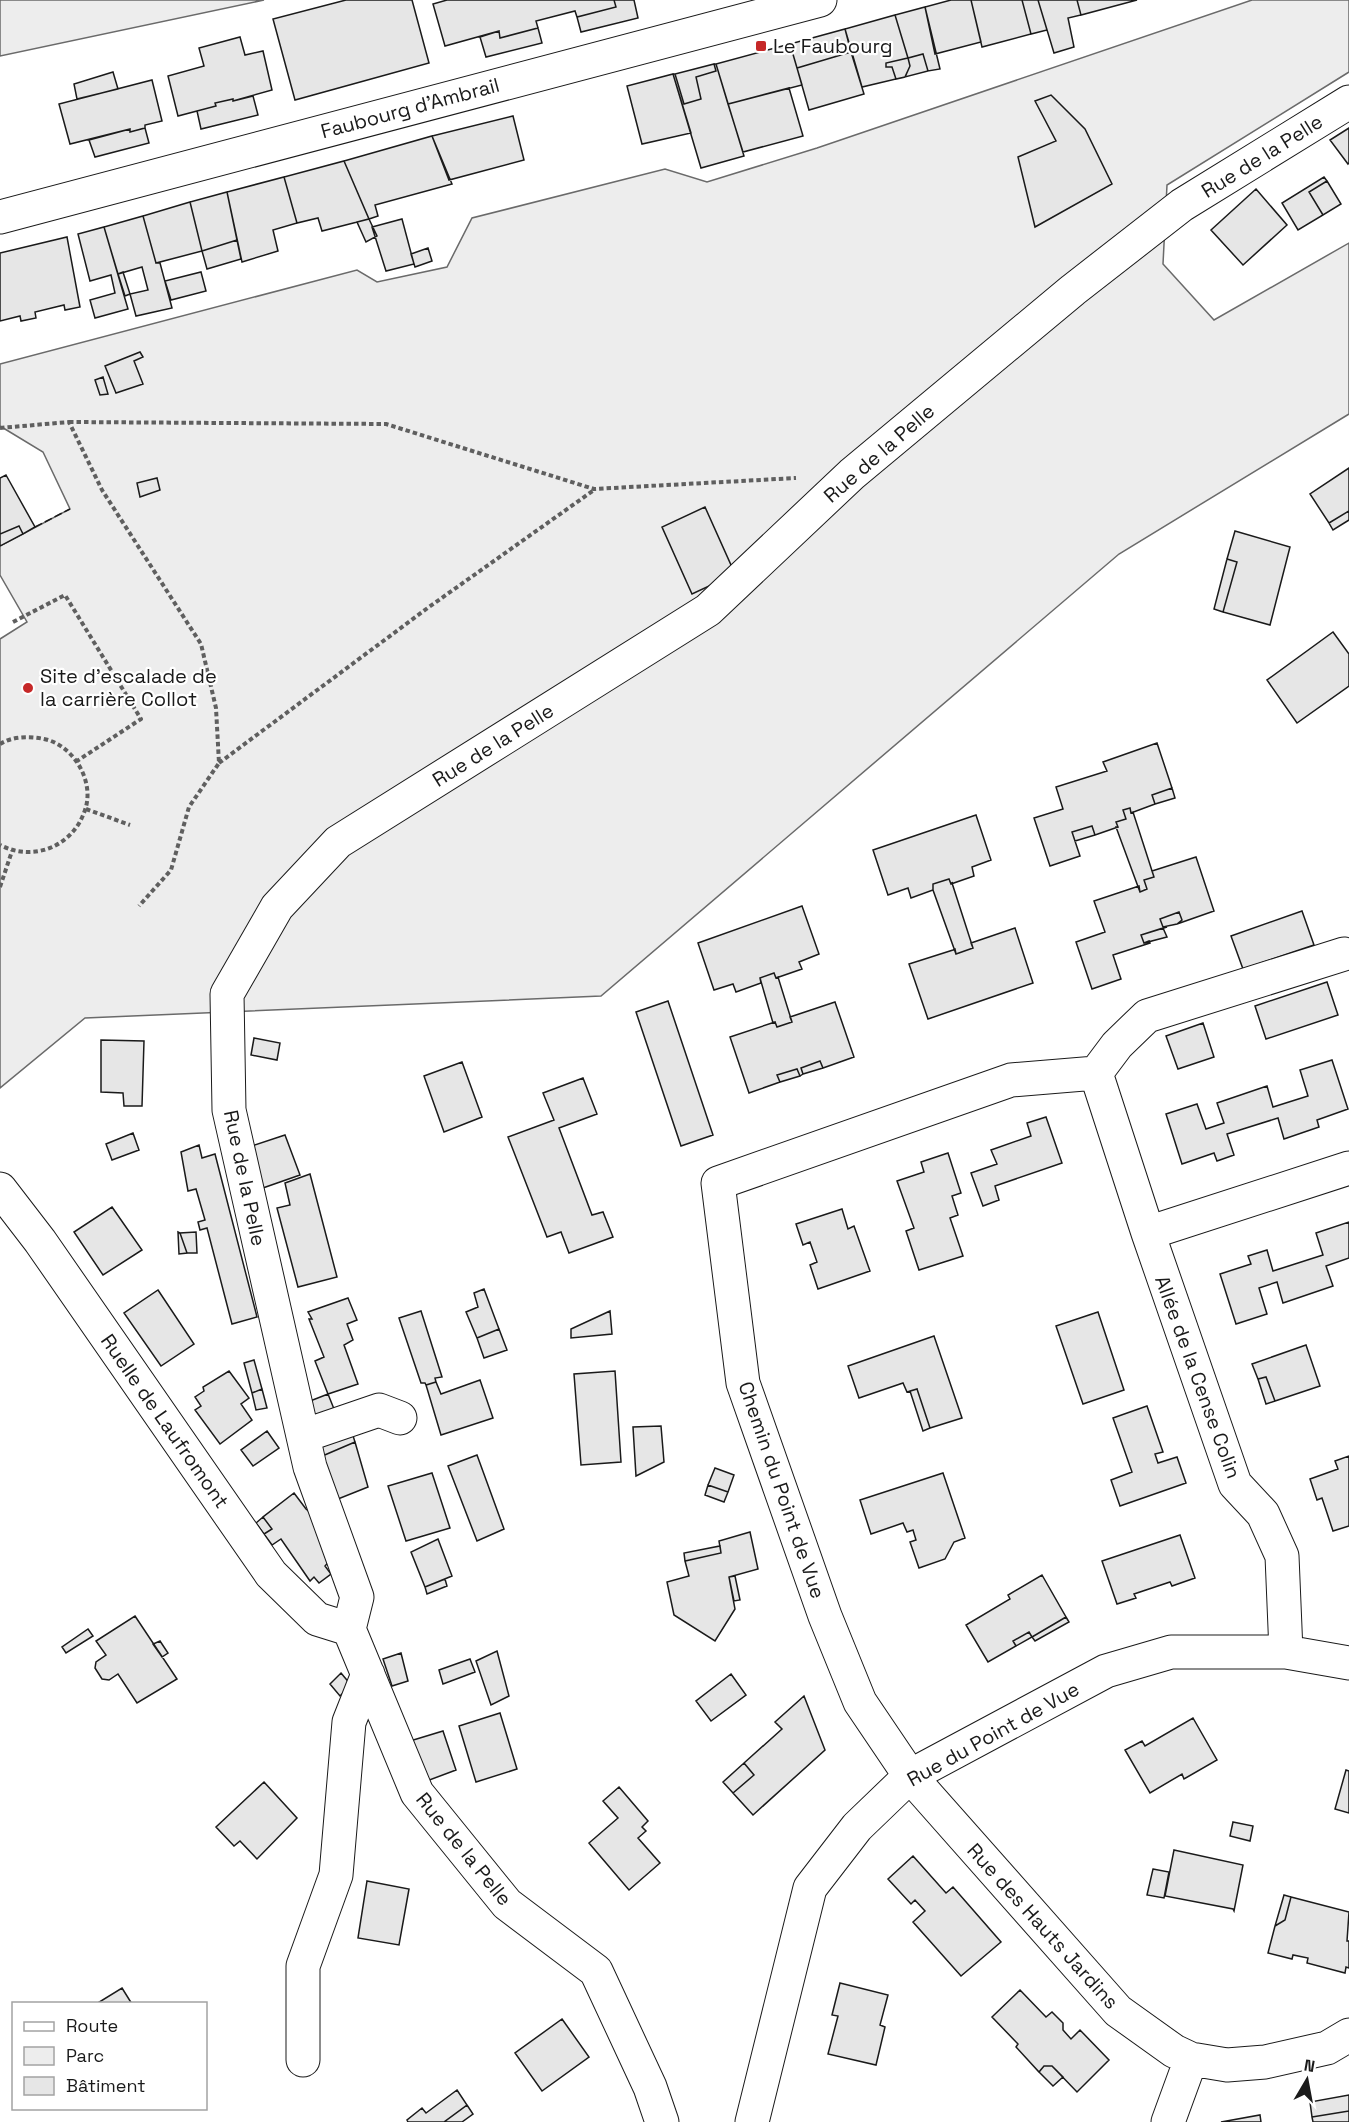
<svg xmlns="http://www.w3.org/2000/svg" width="1349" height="2122" viewBox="0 0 1349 2122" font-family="'Space Grotesk',sans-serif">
<rect width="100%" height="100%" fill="#fff"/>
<!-- green -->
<path fill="#ededed" stroke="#6a6a6a" stroke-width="1.5" d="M0,0h264l-264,56z
M1252,0h97v72l-182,113 -4,79 51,56 135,-77v171l-230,140 -518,442 -516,22 -85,70v-449l27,-17 -27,-47v-29l70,-37 -27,-57 -43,-26v-62l357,-94 20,12 70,-15 25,-49 193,-49 42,13 110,-34z"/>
<!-- building -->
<path fill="#e6e6e6" stroke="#1a1a1a" stroke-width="1.5" d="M346,0h66l17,63 -134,37 -22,-81z
M447,0h167l2,7 -39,10 -2,-6 -39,10 2,7 -38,10 -1,-7 -54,15 -12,-42z
M614,0h20l4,18 -57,14 -4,-15 39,-10z
M951,0h20l10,42 -46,12 -10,-47z
M971,0h51l9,34 -49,13z
M1022,0h16l9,30 -16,4z
M1038,0h39l4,15 -13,3 6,29 -20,6z
M1077,0h60l-56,15z
M925,7l15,62 -12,2 -5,-17 -15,4 -13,-43z
M895,15l13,43 -22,5v4h6l4,12 -34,8 -17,-58z
M538,28l4,15 -56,14 -6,-20 19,-6 1,7z
M845,29l6,23 -54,16 -7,-24z
M240,37l5,18 18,-4 9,39 -39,11v-2l-18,4 1,3 -38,10 -10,-40 36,-10 -5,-18z
M790,44l12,41 -74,19 -12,-40z
M851,52l13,42 -55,16 -12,-42z
M923,54l5,17 -23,6 5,-11 -2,-8z
M908,58l2,8 -5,11 -9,2 -4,-12h-6v-4z
M714,64h2l28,92 -43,12 -28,-94h2l9,30 17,-5 -5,-22 20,-6z
M714,64l2,7 -20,6 5,22 -17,5 -9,-30z
M113,72l5,17 -41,10 -3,-15z
M673,74l18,59 -49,11 -15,-58z
M152,80l10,41 -17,4v3l-15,4v-3l-60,15 -11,-40z
M789,88l14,48 -60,16 -15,-48z
M1051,95l34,34 27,55 -77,43 -17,-70 38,-16 -21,-40z
M253,96l5,19 -57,14 -4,-18 19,-5 -1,-3 18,-4v2z
M513,116l11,44 -75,20 -17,-44z
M145,128l4,15 -54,14 -6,-17 41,-11v3z
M1349,128v35l-1,1 -18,-24z
M432,136l20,48 -77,21 3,11 -9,3 -25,-58z
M344,161l25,58 -47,12 -4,-13 -21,5 -13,-46z
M284,177l13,46 -24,7 5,21 -36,11 -15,-70z
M1324,177l3,4 -18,11 14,23 -25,15 -16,-27z
M1327,181l14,23 -18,11 -14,-23z
M1256,189l31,36 -44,40 -32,-35z
M227,192l10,48 -35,11 -12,-49z
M190,202l12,49 -46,12 -13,-47z
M143,216l13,47h4l12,45 -36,8 -6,-22 18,-4 -6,-23 -24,7 -14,-47z
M369,219l8,17 -11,6 -9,-20z
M402,219l12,45 -28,7 -14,-44z
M104,227l24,82 -33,9 -5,-18 25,-7 -4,-18 -21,6 -12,-47z
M67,237l13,70 -15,3 -1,-5 -29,7 1,6 -15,3 -1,-5 -20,5v-68z
M237,240l4,19 -34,10 -5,-18z
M428,248l4,13 -17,6 -4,-13z
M123,272l7,22 -5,2 -7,-22z
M201,272l5,19 -35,9 -6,-19z
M140,352l3,5 -9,4 9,23 -27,9 -11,-27z
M103,377l5,17 -8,1 -5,-15z
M1349,468v43l-20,12 -19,-29z
M6,475l29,52 -12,7 -4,-8 -19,8v-56z
M157,478l3,12 -20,7 -3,-14z
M705,507l30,67 -43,20 -30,-67z
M1349,511v9l-16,10 -4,-7z
M19,526l4,8 -23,12v-12z
M1235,531l55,16 -20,78 -47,-13 14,-50 -10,-3z
M1227,559l10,3 -14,50 -9,-3z
M1333,632l16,22v32l-52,37 -30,-43z
M1157,743l15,45 -20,7 3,9 -24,9 -1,-5 -7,2 3,9 -10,3 2,5 -23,8 -3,-9 -20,6 8,24 -30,10 -16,-48 29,-9 -7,-22 51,-16 -4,-9z
M1172,788l3,10 -20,6 -3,-9z
M1130,808l1,5 2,-1 21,65 -10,3 3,9 -7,3 -24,-65h2l-2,-5 10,-3 -3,-9z
M976,815l15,45 -19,7 2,9 -23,8 -2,-5 -16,5v6l-22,8 -3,-10 -20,7 -15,-45z
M1092,826l3,9 -20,6 -3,-9z
M1196,857l18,54 -37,13 5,-4 -3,-8 -19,7 3,8h4l-26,8 3,8 5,-2 1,2 -37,12 8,24 -29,10 -16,-47 29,-10 -11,-31 45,-15 1,6 7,-3 -3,-9 10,-3 -2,-6z
M949,879l2,5 1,-1 21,65 -17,6 -23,-64v-6z
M802,906l17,48 -20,8 3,7 -26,9 -2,-5 -14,5 1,5 -25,9 -3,-8 -19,6 -16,-47z
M1302,911l12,34 -71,24 -12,-33z
M1179,912l3,8 -5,4 -14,3 -3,-8z
M1015,928l18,55 -105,36 -19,-55 44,-14 2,-1 1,5 17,-6 -2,-5z
M1163,928l4,9 -23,6 -3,-8z
M774,973l2,5 2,-1 14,45 -15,5 -2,-5 -2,1 -13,-45z
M1327,982l11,33 -72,24 -11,-33z
M668,1001l45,134 -32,11 -45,-134z
M835,1002l19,55 -31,11 -3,-7 -19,7 2,6 -3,2 -3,-7 -20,6 3,7 -31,11 -19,-56 45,-15 2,5 15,-5 -2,-5z
M1203,1023l11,34 -36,12 -12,-33z
M254,1038l26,5 -3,17 -26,-5z
M101,1040l43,1 -2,65h-18l-1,-13 -22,-1z
M1332,1060l16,49 -31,11 2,7 -35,12 -6,-21 -51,16 7,21 -17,6 -3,-8 -32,11 -16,-50 31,-10 9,25 18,-6 -7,-20 50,-17 6,21 35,-11 -8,-26z
M820,1061l3,7 -20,6 -2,-6z
M462,1062l20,55 -38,15 -20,-56z
M797,1069l3,7 -20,6 -3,-7z
M583,1078l14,36 -38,14 33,87 11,-3 10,25 -44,16 -8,-21 -14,5 -39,-100 46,-17 -11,-27z
M1046,1117l16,46 -67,23 4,14 -16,6 -12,-33 26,-9 -6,-14 40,-14 -4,-13z
M133,1133l6,17 -27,10 -6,-16z
M285,1135l15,40 -40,14 -14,-41z
M199,1145l3,13 13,-4 42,163 -25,7 -25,-96 -7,2 -2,-8 7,-2 -9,-31 -8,2 -7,-39z
M948,1153l13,40 -9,3 6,19 -8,3 13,38 -44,14 -13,-39 8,-3 -17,-47 27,-9 -3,-10z
M310,1174l27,103 -39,10 -21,-79 13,-3 -5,-22z
M112,1207l30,43 -39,25 -29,-43z
M842,1209l6,20 6,-3 16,45 -52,18 -8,-24 7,-3 -7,-20 -7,3 -7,-21z
M1349,1222v36l-23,8 7,20 -50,17 -6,-21 -18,6 8,26 -31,10 -16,-50 31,-10 -3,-8 19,-6 6,21 50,-16 -7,-22z
M178,1232l2,1 7,20 -8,1z
M196,1232l1,21h-10l-7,-20z
M484,1289l15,40 -22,9 -11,-26 12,-5 -4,-14z
M158,1290l36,54 -33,22 -37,-53z
M348,1298l9,22 -10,4 6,16 -9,5 14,39 -30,10 -13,-33 9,-4 -15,-38h3l-4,-7z
M421,1311l21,66 -7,1 1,4 -10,3 -1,-2h-4l-22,-65z
M610,1311l2,23 -41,4v-9z
M1098,1312l26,78 -41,14 -27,-78z
M499,1329l8,21 -23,8 -7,-20z
M934,1336l28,82 -32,10 -13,-39 -10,3 -4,-9 -44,15 -11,-32z
M1306,1345l14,41 -45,15 -9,-24 -8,2 -6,-15z
M254,1360l8,29 -10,4 -8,-30z
M229,1371l20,27 -8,6 11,16 -32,24 -25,-34 6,-4 -6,-9 9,-6 -1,-4z
M615,1371l6,91 -40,3 -7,-91z
M1266,1377l9,24 -9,3 -8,-25z
M480,1380l13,38 -52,17 -15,-50 10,-3 5,12z
M262,1389l5,19 -11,2 -4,-17z
M917,1389l13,39 -7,3 -13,-40z
M328,1394l8,20 -26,8 -5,-19z
M1147,1406l16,46 -8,2 3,9 19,-6 9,26 -66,23 -9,-26 21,-8 -19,-54z
M350,1426l5,16 -35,15 -5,-18z
M661,1426l3,36 -28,14 -3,-49z
M267,1431l12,17 -26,18 -12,-16z
M355,1442l13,45 -35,14 -13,-44z
M477,1455l27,74 -27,12 -29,-75z
M1349,1456v70l-16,5 -11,-33 -5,2 -7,-21 28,-10 -3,-8z
M715,1468l19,7 -6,17 -20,-7z
M432,1473l18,55 -44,13 -18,-55z
M943,1473l22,65 -11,4 -9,17 -26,9 -9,-26 6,-2 -3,-10 -6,2 -4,-9 -32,11 -11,-34z
M708,1485l20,7 -4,10 -19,-7z
M294,1493l12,16 13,11 14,37 -8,9 6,8 -12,9 -5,-6 -4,4 -29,-42 -9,6 -8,-11 8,-5 -9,-12z
M263,1517l9,12 -8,5 -8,-11z
M750,1532l8,37 -29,8 6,32 -20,32 -41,-26 -7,-33 22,-6 -4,-15 36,-8 -2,-12z
M1180,1535l15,43 -23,8 -2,-4 -36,12 2,4 -19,6 -15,-43z
M438,1539l14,37 -27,11 -14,-35z
M720,1546l1,7 -36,8 -1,-8z
M1042,1575l24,42 -34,20 -3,-5 -16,9 3,5 -28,16 -22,-37 44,-26 -2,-4z
M735,1576l5,24 -6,1 -5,-24z
M445,1579l2,7 -20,8 -2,-7z
M135,1616l42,63 -40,24 -19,-29 -9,6 -7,-1 -7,-11 1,-6 10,-7 -10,-14z
M1066,1617l3,5 -34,19 -3,-4z
M88,1629l5,7 -27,17 -4,-6z
M1029,1632l3,5 -16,9 -3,-5z
M160,1641l8,12 -6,4 -9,-13z
M497,1651l12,45 -18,9 -15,-44z
M401,1653l7,28 -16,5 -9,-27z
M470,1659l5,13 -32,12 -4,-14z
M341,1673l10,12 -11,11 -10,-12z
M731,1674l15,21 -35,26 -15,-20z
M804,1696l21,54 -72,65 -20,-22 21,-18 -10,-12 38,-34 -7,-7z
M500,1713l17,56 -41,13 -17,-56z
M1193,1718l24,42 -33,19 -2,-5 -32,19 -25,-43 17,-9 3,5z
M443,1731l13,39 -32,12 -14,-41z
M744,1763l10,12 -21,18 -10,-11z
M1346,1770l3,1v42l-14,-4z
M264,1782l33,36 -40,41 -17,-18 -6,5 -18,-19z
M619,1787l29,34 -6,6 4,4 -8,7 22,25 -31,27 -40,-47 29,-25 -15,-17z
M1233,1822l20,4 -3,15 -20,-5z
M1174,1850l69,15 -9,46 -1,-2 -68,-13z
M913,1856l33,37 7,-6 48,55 -40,34 -48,-54 12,-11 -10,-11 -4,4 -23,-25z
M1153,1869l16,3 -5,26 -17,-3z
M367,1881l42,8 -10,56 -41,-7z
M1284,1895l7,2 -6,23 -10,6z
M1291,1897l58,15 -2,29h2v27l-3,-1 -1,6 -38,-10 1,-5 -15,-3 -1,4 -24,-6 7,-27 10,-6z
M840,1983l48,12 -8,30 5,2 -9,38 -48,-11 10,-38 -6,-1z
M122,1988l10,16h-36z
M1020,1990l26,27 6,-5 11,11v7l8,9 9,-9 29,30 -32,32 -25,-26h-8l-5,6 -23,-25 2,-3 -26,-27z
M562,2019l27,38 -47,34 -27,-38z
M1044,2066h8l11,11 -10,9 -14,-14z
M457,2090l10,15 -23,17h-36l-1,-2 15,-12 4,5z
M1349,2095v16l-37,6 -2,-15z
M467,2105l6,9 -11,8h-18z
M1349,2111v11h-36l-1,-5z
M1260,2115l1,7h-40z"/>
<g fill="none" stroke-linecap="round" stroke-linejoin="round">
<defs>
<path id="minor" d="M1344,954l-197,62 -30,29 -21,28 -85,7 -293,103 25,200 82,233 35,86 50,74 208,235 56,40 17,8 36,6 38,-3 62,-14 22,-13
M1096,1073l52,160 87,251 28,30 19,42 4,96
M0,1189l40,52 231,333 46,45 32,10
M1148,1233l201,-65
M303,1436l76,-26 21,8
M303,2060v-94l33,-91 13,-153 19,-48
M662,2122l-12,-35 -54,-116 -89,-67 -90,-111 -68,-164 8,-32 -47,-130 -81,-357 -2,-116 50,-87 61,-65 370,-232 144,-136 221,-184 109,-85 167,-103
M752,2122l58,-234 47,-61 53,-51 196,-105 65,-19h115l63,11
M1168,2122l23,-63"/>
<path id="major" d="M0,217l820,-217"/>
</defs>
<!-- minor casing -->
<use href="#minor" stroke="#1a1a1a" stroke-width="35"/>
<!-- major casing -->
<use href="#major" stroke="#1a1a1a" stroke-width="35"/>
<!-- path -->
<path stroke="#5f5f5f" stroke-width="4" stroke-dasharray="4.5 3" stroke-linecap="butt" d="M69,422l317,2 208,65 202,-11
M0,428l69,-6 33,68 99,154 15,64 3,55 -30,44 -18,63 -32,36
M13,622l52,-27 76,124 -64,42
M0,744c13,-8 30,-8 44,-5 30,6 51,43 41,71 -12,37 -52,52 -85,35
M219,763l210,-156 165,-117
M86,809l44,16
M0,887l12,-36"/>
<!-- minor -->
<use href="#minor" stroke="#fff" stroke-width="33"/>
<!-- major -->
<use href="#major" stroke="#fff" stroke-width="33"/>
<!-- fence -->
<path stroke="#1a1a1a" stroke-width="1.5" stroke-dasharray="8 3" stroke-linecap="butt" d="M35,527l35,-18"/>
</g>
<!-- markers -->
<g fill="#c62828" stroke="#fff" stroke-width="2">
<rect x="755" y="40" width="12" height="12" rx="3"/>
<circle cx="28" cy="688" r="6"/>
</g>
<g text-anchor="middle" stroke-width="4.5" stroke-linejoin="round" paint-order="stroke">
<!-- poi labels -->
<g font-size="20" fill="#1a1a1a" stroke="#fff" text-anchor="start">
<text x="773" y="53">Le Faubourg</text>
<text x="40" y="683">Site d'escalade de<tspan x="40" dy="23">la carrière Collot</tspan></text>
</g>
<!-- street labels -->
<g font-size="20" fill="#1a1a1a" stroke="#fff">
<text transform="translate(410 108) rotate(-15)" y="7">Faubourg d'Ambrail</text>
<text transform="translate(1262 156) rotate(-32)" y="7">Rue de la Pelle</text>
<text transform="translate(879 453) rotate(-41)" y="7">Rue de la Pelle</text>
<text transform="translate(493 745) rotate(-32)" y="7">Rue de la Pelle</text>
<text transform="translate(245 1178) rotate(78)" y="7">Rue de la Pelle</text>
<text transform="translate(1198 1377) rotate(70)" y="7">Allée de la Cense Colin</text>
<text transform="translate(165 1421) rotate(55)" y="7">Ruelle de Laufromont</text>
<text transform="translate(782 1490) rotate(71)" y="7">Chemin du Point de Vue</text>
<text transform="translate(993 1734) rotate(-29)" y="7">Rue du Point de Vue</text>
<text transform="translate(464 1849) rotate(51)" y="7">Rue de la Pelle</text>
<text transform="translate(1043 1926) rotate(48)" y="7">Rue des Hauts Jardins</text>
</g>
</g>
<!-- legend -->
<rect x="12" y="2002" width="195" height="108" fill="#ffffff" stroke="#a3a3a3" stroke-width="1.5"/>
<rect x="24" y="2022" width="30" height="9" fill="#ffffff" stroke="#a3a3a3" stroke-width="1.5"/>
<text x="66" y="2032" font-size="18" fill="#1a1a1a">Route</text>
<rect x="24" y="2047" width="30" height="18" fill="#ededed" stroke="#a3a3a3" stroke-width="1.5"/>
<text x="66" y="2062" font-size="18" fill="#1a1a1a">Parc</text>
<rect x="24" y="2077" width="30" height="18" fill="#e6e6e6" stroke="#a3a3a3" stroke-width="1.5"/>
<text x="66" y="2092" font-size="18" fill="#1a1a1a">Bâtiment</text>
<!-- north arrow -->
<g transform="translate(1307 2080) rotate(10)" stroke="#ffffff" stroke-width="4.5" paint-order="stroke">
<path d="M0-4.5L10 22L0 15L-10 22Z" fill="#1a1a1a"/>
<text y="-9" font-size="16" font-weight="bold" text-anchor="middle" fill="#1a1a1a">N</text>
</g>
</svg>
